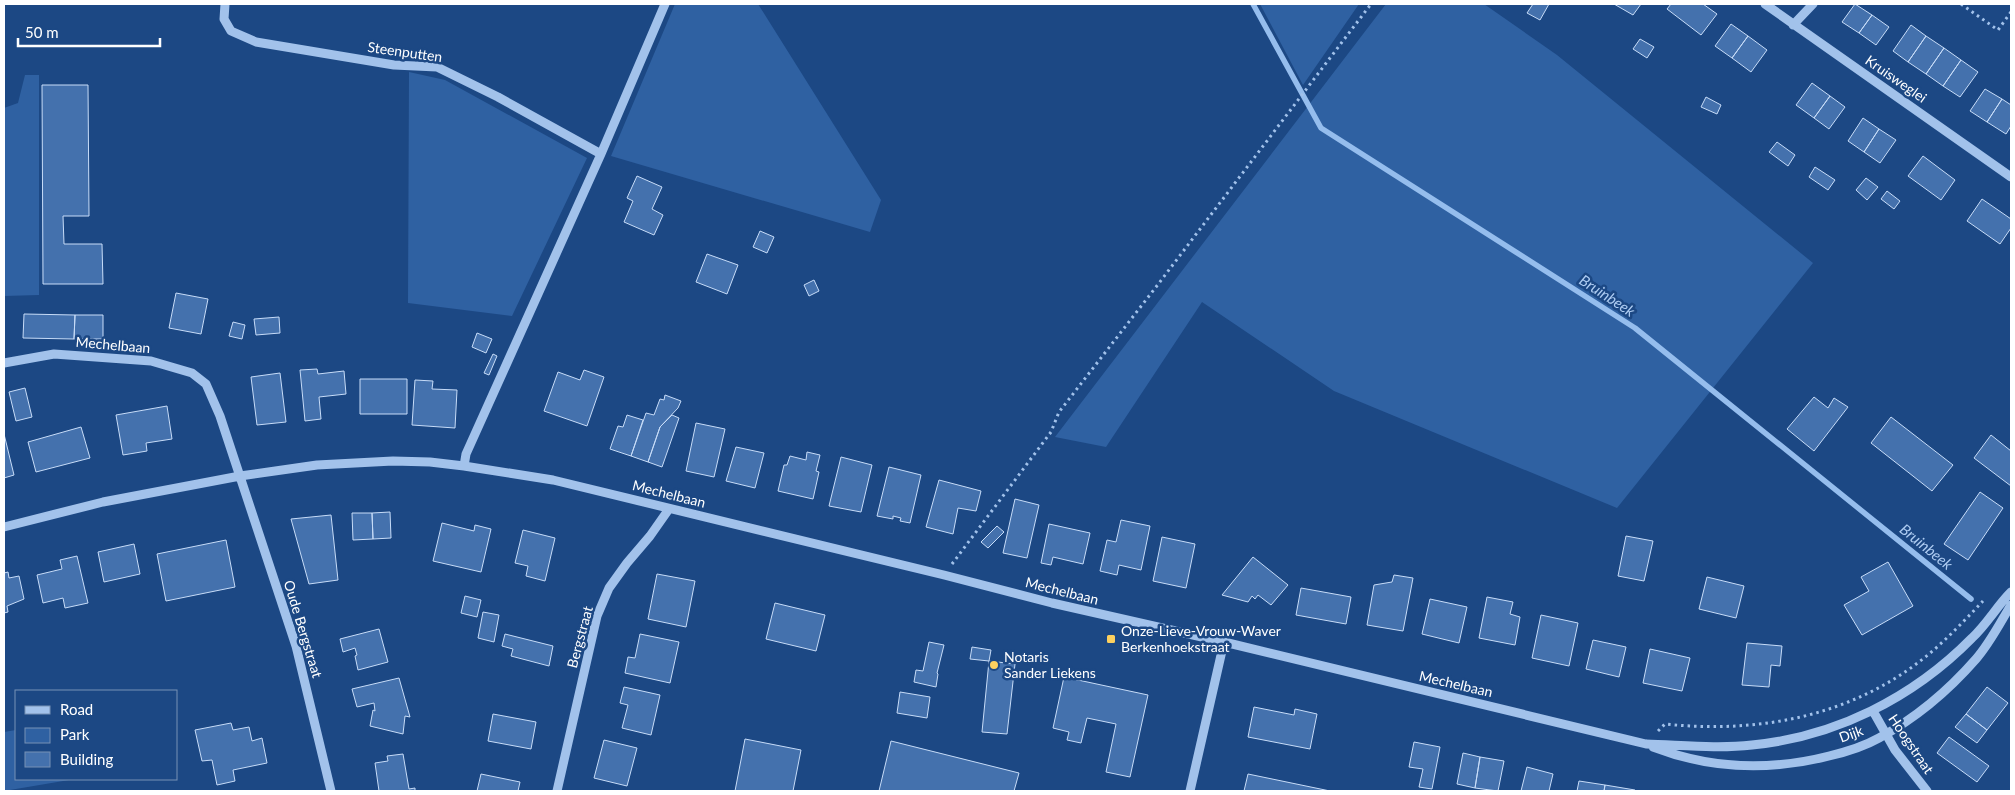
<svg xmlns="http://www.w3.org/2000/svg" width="2015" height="795" viewBox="0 0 2015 795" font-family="Lato,sans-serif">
<rect width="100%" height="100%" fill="#1c4884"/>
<!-- green -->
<path fill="#2f61a2" d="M675,4h83l123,196 -11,32 -259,-76z
M1260,4h99l-56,81z
M1386,4h98l73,51 256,208 -196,245 -283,-117 -132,-89 -96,145 -51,-10z
M409,72l36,8 142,78 -75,158 -104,-13z
M25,75h14v220l-35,1v-188l14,-5z
M16,730v49h59l-71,12v-59z"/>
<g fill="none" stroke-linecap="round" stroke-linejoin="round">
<!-- stream -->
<path stroke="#95bded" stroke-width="5.5" d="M1253,4l68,124 314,200 336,271"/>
</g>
<!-- building -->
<path fill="#4471ad" stroke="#c7dcf8" d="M1533,4h16l-9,16 -13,-7z
M1614,4h27l-8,11z
M1671,4h32l14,10 -16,21 -34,-26z
M1855,4l17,11 -13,18 -17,-11z
M1872,15l17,12 -13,18 -17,-12z
M1731,24l17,12 -16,22 -17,-12z
M1911,25l15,11 -18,26 -15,-11z
M1748,36l19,14 -16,22 -19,-14z
M1926,36l18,12 -18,26 -18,-12z
M1640,39l14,8 -7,11 -14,-9z
M1944,48l17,12 -18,26 -17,-12z
M1961,60l17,12 -18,25 -17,-11z
M1812,83l18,13 -16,22 -18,-13z
M42,85h46l1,131h-26l1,28h38l1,40h-60z
M1985,89l17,10 -15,23 -17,-11z
M1830,96l15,11 -16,22 -15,-11z
M1706,97l15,8 -4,9 -16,-7z
M2002,99l9,6v21l-5,8 -19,-12z
M1863,118l16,11 -15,23 -16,-11z
M1879,129l17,11 -16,23 -16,-11z
M1777,142l18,13 -7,11 -19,-14z
M1923,156l32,24 -14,20 -33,-24z
M1815,167l20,13 -7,10 -19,-13z
M637,176l25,11 -10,22 11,6 -9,20 -30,-13 9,-21 -6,-3z
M1866,178l12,9 -11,13 -11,-10z
M1887,191l13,10 -6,8 -13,-10z
M1982,199l29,20v9l-11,16 -33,-23z
M760,231l14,6 -7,16 -14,-6z
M707,254l31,11 -11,29 -31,-12z
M814,280l5,11 -10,5 -5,-11z
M176,293l32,6 -7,35 -32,-6z
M24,314l51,1 -1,24 -51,-1z
M75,315h28v24h-29z
M279,317l1,16 -24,2 -2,-16z
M233,322l12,3 -3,14 -13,-3z
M477,333l15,6 -6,14 -14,-6z
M493,354l4,2 -8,19 -5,-2z
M317,369l1,5 26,-3 2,23 -27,3 2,22 -16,2 -5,-51z
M584,370l20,7 -17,49 -43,-15 14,-39 22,8z
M280,373l6,49 -29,3 -6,-48z
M360,379h47v35h-47z
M415,380l18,1 -1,8 25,1 -2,38 -43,-3z
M25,388l7,29 -16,4 -7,-29z
M665,395l16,6 -3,7 -18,19 -12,35 -17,-6 15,-43 8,2 6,-16 4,1z
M1814,397l14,11 6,-10 14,9 -34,44 -27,-22z
M167,406l5,33 -26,4 1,8 -24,4 -7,-40z
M627,415l16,5 -12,36 -21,-7 8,-23 5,1z
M672,415l7,3 -17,49 -14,-5 12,-35z
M1891,417l62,48 -21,26 -61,-48z
M696,423l29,6 -11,48 -28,-6z
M81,427l9,31 -54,14 -8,-30z
M4,434l10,41 -10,3z
M1991,435l20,16v35l-37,-28z
M736,447l28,6 -9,35 -29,-7z
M807,452l13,3 -4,16 3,1 -6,27 -35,-8 6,-26h3l3,-9 16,4z
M841,457l31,8 -11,47 -32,-6z
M889,467l32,8 -11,48 -10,-2 1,-3 -8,-2v3l-16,-3z
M939,480l42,11 -5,20 -18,-3 -5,26 -27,-7z
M1980,492l23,16 -35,52 -24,-16z
M1015,499l24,6 -12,53 -24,-5z
M390,512l1,26 -18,1 -1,-26z
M352,513h20l1,26 -20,1z
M331,515l7,65 -29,4 -18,-65z
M1121,520l29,6 -9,44 -22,-5 -2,10 -17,-4 7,-31 9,2z
M442,523l32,8 1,-6 16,4 -10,43 -48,-11z
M1049,524l41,9 -7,31 -30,-7 -2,8 -10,-2z
M997,526l7,6 -16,16 -7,-6z
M523,530l32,8 -10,43 -19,-5 2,-10 -13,-3z
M1626,536l27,5 -9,40 -26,-5z
M1162,537l33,7 -9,44 -33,-7z
M226,540l9,47 -69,14 -9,-47z
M134,544l6,30 -36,8 -6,-30z
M77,556l11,47 -23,5 -2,-10 -20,5 -6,-28 25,-6 -2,-9z
M1253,557l35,28 -17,20 -13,-10 -3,4 -3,-3 -4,6 -26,-7z
M1888,562l25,44 -51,29 -18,-30 25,-14 -8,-14z
M8,572l1,6 10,-2 5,23 -17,7 1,6 -4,1v-40z
M657,574l38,7 -9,46 -38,-8z
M1394,575l19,3 -10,53 -36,-6 7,-40 18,-3z
M1707,577l37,9 -8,32 -37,-9z
M1301,588l50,9 -5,27 -50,-9z
M465,596l16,4 -4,17 -16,-4z
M1487,597l26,5 -3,12 10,3 -5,28 -36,-7z
M1430,599l37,8 -8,36 -37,-9z
M775,603l50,12 -9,36 -50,-12z
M483,612l16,3 -5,27 -16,-4z
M1541,615l37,8 -9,43 -37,-8z
M379,629l9,33 -30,8 -3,-14 2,-1 -2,-7 -12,4 -3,-13z
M505,634l48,12 -4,20 -38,-10 2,-7 -11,-3z
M640,634l39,8 -9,41 -45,-10 3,-16 7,1z
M1593,640l33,7 -7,30 -33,-8z
M929,642l15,3 -7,28 1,1 -2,13 -22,-5 2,-12 7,1z
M1747,643l35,3 -2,20 -9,-1 -2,22 -27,-2z
M972,647l19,3 -2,11 -19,-2z
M1650,649l40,9 -8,33 -39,-8z
M989,661l26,3 -8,70 -25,-2z
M1064,677l84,18 -18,82 -24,-5 10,-48 -29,-6 -6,25 -14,-3 2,-8 -16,-4z
M399,678l11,39 -5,-1 -2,18 -33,-8 3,-16 2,1 -1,-8 -17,4 -5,-18z
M624,687l36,8 -9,40 -29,-7 6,-23 -8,-2z
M1987,687l21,16 -21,27 -21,-16z
M900,692l30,5 -3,21 -30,-5z
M1254,707l40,8 1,-6 22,5 -7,35 -62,-12z
M493,714l43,8 -5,27 -43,-8z
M1966,714l21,16 -10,13 -22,-16z
M231,723l2,7 16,-3 3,14 10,-3 5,25 -34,7 2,11 -18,4 -5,-25 -10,1 -7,-31z
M1949,737l40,29 -12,16 -40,-29z
M745,739l56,11 -8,41h-58z
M604,740l33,8 -10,38 -33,-8z
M891,741l128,32 -5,18h-135z
M1414,742l26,5 -8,42 -13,-2 4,-18 -14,-2z
M1463,753l17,4 -5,31 -18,-4z
M403,754l6,35 6,-1v3h-36l-4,-28 13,-2 -1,-5z
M1480,757l24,4 -6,30 -23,-3z
M1527,767l26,7 -4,17h-28z
M481,774l39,8 -2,9h-41z
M1248,774l82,17h-86z
M1579,781l26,4 -1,6h-27z
M1605,785l30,5v1h-31z"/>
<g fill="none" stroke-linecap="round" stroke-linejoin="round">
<!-- path -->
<path stroke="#a2c2eb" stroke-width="3" stroke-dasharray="2.5 4" stroke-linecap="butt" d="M1961,4l37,26 13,-18
M952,564l99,-132 8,-20 97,-125 215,-283
M1658,731l7,-7c95,10 189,-8 264,-70 19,-16 37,-35 54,-53"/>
<!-- minor -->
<path stroke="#a2c2eb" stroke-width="9" d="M225,4l-1,15 7,12 25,11 138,23 43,2 61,30 103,57
M1765,4l246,173
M1793,25l20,-21
M4,363l50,-9 97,7 41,12 14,11 14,32 76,230 35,145
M464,466l2,-12 135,-300 64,-150
M4,527l99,-25 137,-26 77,-11 76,-4 37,1 34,4 89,14 391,95 108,28 172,39 422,102c35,1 71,5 106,1 83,-8 161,-47 220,-107 15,-14 25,-32 39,-46
M1873,711l22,39 32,41
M1653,747c57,22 117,24 176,9 17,-4 34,-9 50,-18 37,-20 69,-47 97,-79 14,-16 24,-36 35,-54
M557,791l40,-175 12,-28 18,-25 23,-27 19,-27
M1190,791l34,-149"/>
</g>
<!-- markers -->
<g fill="#fcd05f" stroke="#1c4884" stroke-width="2">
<rect x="1106" y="634" width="10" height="10" rx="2.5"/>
<circle cx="994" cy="665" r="5"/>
</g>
<g text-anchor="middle" stroke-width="5" stroke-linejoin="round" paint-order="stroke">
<!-- street labels -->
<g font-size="14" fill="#fff" stroke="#1c4884">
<text transform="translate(405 52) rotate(8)" y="5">Steenputten</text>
<text transform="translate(1896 79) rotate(35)" y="5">Kruisweglei</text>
<text transform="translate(113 345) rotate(5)" y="5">Mechelbaan</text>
<text transform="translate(669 494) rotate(14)" y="5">Mechelbaan</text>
<text transform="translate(1062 591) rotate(14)" y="5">Mechelbaan</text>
<text transform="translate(303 629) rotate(73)" y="5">Oude Bergstraat</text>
<text transform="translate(580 637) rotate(-75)" y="5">Bergstraat</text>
<text transform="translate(1456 684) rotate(13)" y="5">Mechelbaan</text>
<text transform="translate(1851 734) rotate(-20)" y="5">Dijk</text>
<text transform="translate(1911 744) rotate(56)" y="5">Hoogstraat</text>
</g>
<!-- poi labels -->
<g font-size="14" fill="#fff" stroke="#1c4884" text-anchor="start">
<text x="1121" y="636">Onze-Lieve-Vrouw-Waver<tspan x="1121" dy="16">Berkenhoekstraat</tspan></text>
<text x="1004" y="662">Notaris<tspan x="1004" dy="16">Sander Liekens</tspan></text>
</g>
<!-- water labels -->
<g font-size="15" font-style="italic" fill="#aeccf2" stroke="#1c4884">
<text transform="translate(1607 296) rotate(33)" y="5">Bruinbeek</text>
<text transform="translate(1926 547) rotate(39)" y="5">Bruinbeek</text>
</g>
</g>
<!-- border -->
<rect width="2015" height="795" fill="none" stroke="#ffffff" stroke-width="10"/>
<!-- legend -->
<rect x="15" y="690" width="162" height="90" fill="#1c4884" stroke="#7791b5"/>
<rect x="25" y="706" width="25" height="8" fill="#a2c2eb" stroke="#7791b5"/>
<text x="60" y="715" font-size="15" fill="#ffffff">Road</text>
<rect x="25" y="728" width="25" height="15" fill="#2f61a2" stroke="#7791b5"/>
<text x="60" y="740" font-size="15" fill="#ffffff">Park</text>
<rect x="25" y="752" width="25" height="15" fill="#4471ad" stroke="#7791b5"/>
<text x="60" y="765" font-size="15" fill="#ffffff">Building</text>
<!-- scale -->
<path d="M18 38v8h142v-8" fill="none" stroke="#ffffff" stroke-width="2.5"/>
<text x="25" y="38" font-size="15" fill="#ffffff" stroke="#1c4884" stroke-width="4" paint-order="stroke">50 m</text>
</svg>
